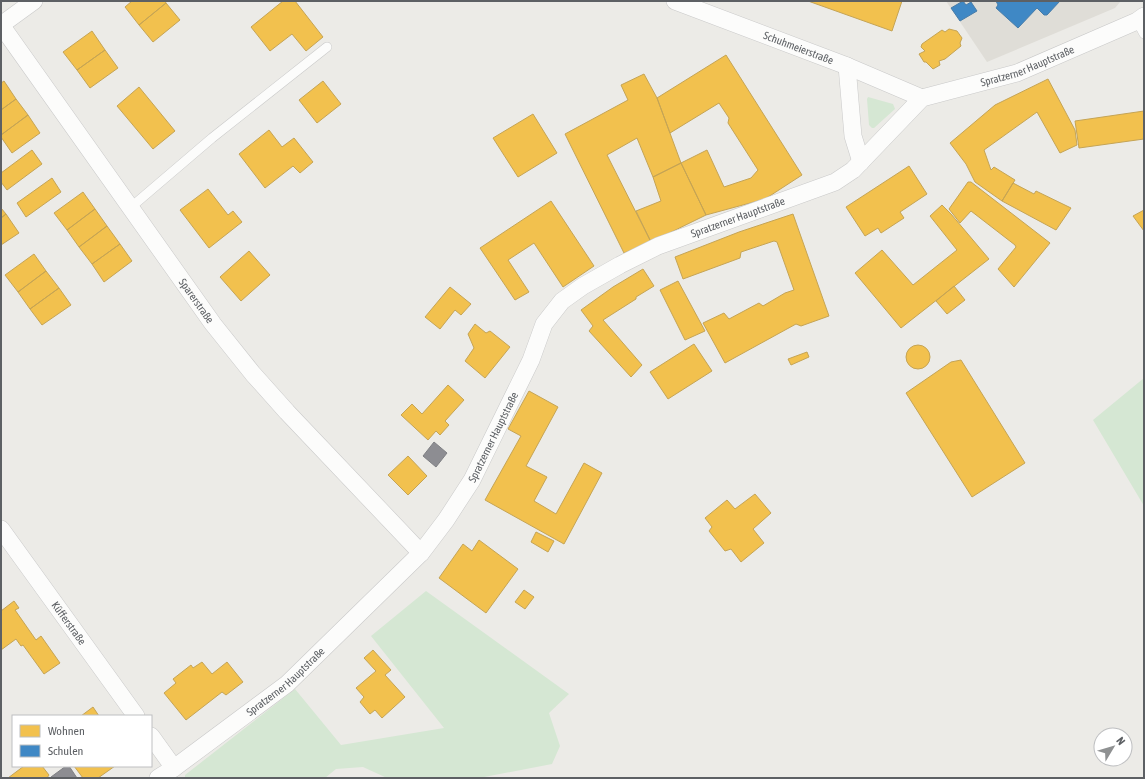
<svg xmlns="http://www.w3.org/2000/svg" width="1145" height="779" viewBox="0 0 1145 779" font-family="'Asap Condensed',sans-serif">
<rect width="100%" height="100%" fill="#ecebe7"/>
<!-- education -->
<path fill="#dfddd7" d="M946,1h175l-6,7 -128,54z"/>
<!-- green -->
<path fill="#d5e7d3" d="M868,97l25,7 2,5 -21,19h-2l-3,-3 -2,-26z
M1144,378v128l-51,-86z
M426,591l143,103 -20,19 11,33 -8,18 -73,14h-92l-24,-11 -27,2 -11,9h-140v-3l110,-86 46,56 103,-17 -73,-92z"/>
<!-- homes -->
<path fill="#f2c14e" stroke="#c5a455" d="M132,1h33l1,2 -27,22 -14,-18z
M283,1h12l28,36 -17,14 -14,-17 -22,17 -19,-24z
M808,1h94l-10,30z
M166,3l14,17 -27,22 -14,-17z
M949,29l8,2 5,7 -2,5 1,3 -16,13 -6,2 1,4 -7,4 -7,-7h-2l-5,-8 6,-3 -4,-4 1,-3 20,-14 3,2z
M92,31l13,19 -28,20 -14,-18z
M105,50l13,18 -28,20 -13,-18z
M726,55l76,120 -37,24 -59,16 -25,-52 26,-13 17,37 27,-9 7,-8 -30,-47 1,-5 -10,-15 -49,30 -13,-35z
M644,74l13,24 24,65 -28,14 -16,-39 -30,17 44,87 -27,11 -59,-119 63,-34 -7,-15z
M1048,79l27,51 2,15 -17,8 -23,-41 -53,38 7,20 3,-3 21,13 -13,21 -27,-19 -9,-18 -16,-21 45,-38z
M4,81l12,18 -15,11v-27z
M323,81l18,23 -24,19 -18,-23z
M139,87l36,44 -22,18 -36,-43z
M16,99l12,16 -27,20v-25z
M1144,111v28l-65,9 -4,-27z
M533,114l24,39 -39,24 -25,-39z
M28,115l12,18 -28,20 -11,-16v-2z
M269,130l13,17 12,-9 19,24 -13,11 -7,-7 -28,22 -26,-34z
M32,150l10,14 -35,26 -6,-8v-9z
M681,163l25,52 -55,27 -15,-31 25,-10 -8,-24z
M909,166l18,28 -27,18 4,6 -23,15 -3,-5 -13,8 -19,-29z
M52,178l9,14 -35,25 -9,-14z
M968,182h3l79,61 -36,44 -16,-18 18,-22 -1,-2 -44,-34 -11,12 -11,-14z
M1013,183l21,11 2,-3 35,17 -15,22 -54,-29z
M208,189l20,26 5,-4 9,11 -33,26 -29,-38z
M83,192l12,17 -28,21 -13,-17z
M551,201l43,65 -31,21 -29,-44 -26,17 21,32 -14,8 -35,-52z
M942,205l9,9 38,45 -88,69 -46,-55 27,-23 31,35 44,-35 -27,-34z
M1,208l5,6 -5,4z
M95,209l12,17 -28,21 -12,-17z
M1144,210v21l-11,-15z
M6,214l13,19 -18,12v-27z
M793,214l36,102 -28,10 -5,-2 -71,39 -22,-40 21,-10 5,6 30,-16 4,3 22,-13 9,-3 -17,-48 -3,-1 -33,11 -1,6 -57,21 -8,-22 64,-25z
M107,226l13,18 -28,20 -13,-17z
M120,244l12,17 -28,21 -12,-18z
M249,251l21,24 -29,26 -21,-24z
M34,254l12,17 -28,21 -13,-17z
M643,269l11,17 -18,11v2l-33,21 39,45 -11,12 -42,-46 4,-5 -12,-16 32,-23z
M46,271l13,17 -29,21 -12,-17z
M678,281l27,50 -20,9 -25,-50z
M954,286l11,14 -18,14 -11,-13z
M450,287l21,17 -10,11 -6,-5 -15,19 -15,-12z
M59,288l12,17 -29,20 -12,-16z
M475,324l11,9 4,-2 20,16 -25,31 -20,-17 9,-13 -6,-14z
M694,344l18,27 -44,28 -18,-27z
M906 357a12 12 0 1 1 24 0a12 12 0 1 1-24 0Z
M807,352l2,5 -18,8 -3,-6z
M961,360l64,103 -53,34 -66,-104 45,-31z
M448,385l16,15 -19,21 4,4 -9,10 -4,-4 -8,9 -27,-25 11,-11 10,10z
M529,391l29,16 -32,59 21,11 -13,24 22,13 28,-51 18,10 -38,71 -79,-44 36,-64 -13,-7z
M408,456l19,20 -19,19 -20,-20z
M755,494l16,19 -18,16 11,14 -23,19 -10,-13 -6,2 -16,-20 3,-4 -7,-9 22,-18 8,9z
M536,532l18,9 -6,11 -17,-10z
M479,540l39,29 -32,44 -47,-35 24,-34 9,7z
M524,590l10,7 -9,12 -10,-7z
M14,601l5,7 -4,2 21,30 5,-4 19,27 -16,11 -21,-29 -2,1 -5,-7 -15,11v-39z
M373,650l18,20 -6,5 20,22 -23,21 -7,-8 -5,4 -10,-12 4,-5 -8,-9 20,-17 -12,-13z
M202,662l10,12 15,-12 16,20 -17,13 -4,-3 -36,28 -22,-27 12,-10 -3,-4 18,-14 2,3z
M93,707l6,9h-18z
M24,766h18l7,9 -2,3h-39z
M74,766h41l-17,12h-15z"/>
<!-- schools -->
<path fill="#3f88c5" stroke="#487ca8" d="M963,1l3,4 5,-3 6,9 -17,10 -9,-13z
M996,1h64l-13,14h-3l-7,-7 -19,20 -22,-20 2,-3z"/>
<!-- industry -->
<path fill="#8d8d92" stroke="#7f8084" d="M434,442l13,11 -11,14 -13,-11z
M66,766h3l8,12h-25l-1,-1z"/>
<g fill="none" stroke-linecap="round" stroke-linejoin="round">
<defs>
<path id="lane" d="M1137,21l7,13
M130,208l82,-70 115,-91"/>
<g id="street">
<path id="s1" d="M675,1l172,65 75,32"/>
<path id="s2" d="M1,25l212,299 40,50 34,38 134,141"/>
<path d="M1,25l33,-24"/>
<path d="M847,66l6,70 8,26"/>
<path id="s3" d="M1,529l135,187"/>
<path d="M151,736l23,32"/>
<path id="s4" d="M158,778l16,-10 113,-84 134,-131 25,-33 26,-40 59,-120 13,-36 18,-23 21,-15 37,-21 38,-19 177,-64 18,-12 69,-72 95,-25 120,-52 7,-5"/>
</g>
</defs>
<!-- lane casing -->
<use href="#lane" stroke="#c9c9c9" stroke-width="10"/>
<!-- street casing -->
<use href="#street" stroke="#c9c9c9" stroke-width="18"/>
<!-- lane -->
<use href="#lane" stroke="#fcfcfb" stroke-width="9"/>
<!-- street -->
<use href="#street" stroke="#fcfcfb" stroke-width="17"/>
</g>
<g text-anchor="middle" stroke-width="4" stroke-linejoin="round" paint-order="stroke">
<!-- street labels -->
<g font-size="11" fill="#5d6064" stroke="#fff">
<text dy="4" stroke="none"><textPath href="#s1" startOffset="132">Schuhmeierstraße</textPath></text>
<text dy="4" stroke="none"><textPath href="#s4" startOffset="1168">Spratzerner Hauptstraße</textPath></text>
<text dy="4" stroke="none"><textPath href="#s4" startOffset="833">Spratzerner Hauptstraße</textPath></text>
<text dy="4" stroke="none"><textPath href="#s2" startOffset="338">Sparerstraße</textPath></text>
<text dy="4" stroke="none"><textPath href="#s4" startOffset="484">Spratzerner Hauptstraße</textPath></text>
<text dy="4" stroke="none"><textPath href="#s3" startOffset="116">Küfferstraße</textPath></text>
<text dy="4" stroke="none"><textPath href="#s4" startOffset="160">Spratzerner Hauptstraße</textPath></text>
</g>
</g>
<!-- border -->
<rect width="1145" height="779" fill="none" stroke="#5d6064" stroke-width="4"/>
<!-- legend -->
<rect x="12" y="715" width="140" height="52" fill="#ffffff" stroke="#bebfc1"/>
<rect x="20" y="725" width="20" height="12" fill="#f2c14e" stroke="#bebfc1"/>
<text x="48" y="735" font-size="12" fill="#5d6064">Wohnen</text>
<rect x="20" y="745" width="20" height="12" fill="#3f88c5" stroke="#bebfc1"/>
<text x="48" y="755" font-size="12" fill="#5d6064">Schulen</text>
<!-- north arrow -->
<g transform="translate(1113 747) rotate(52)"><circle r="19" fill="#ffffff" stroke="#bebfc1"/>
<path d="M0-3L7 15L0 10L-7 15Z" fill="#8f9192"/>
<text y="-6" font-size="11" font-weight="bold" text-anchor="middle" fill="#5d6064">N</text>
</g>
</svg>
